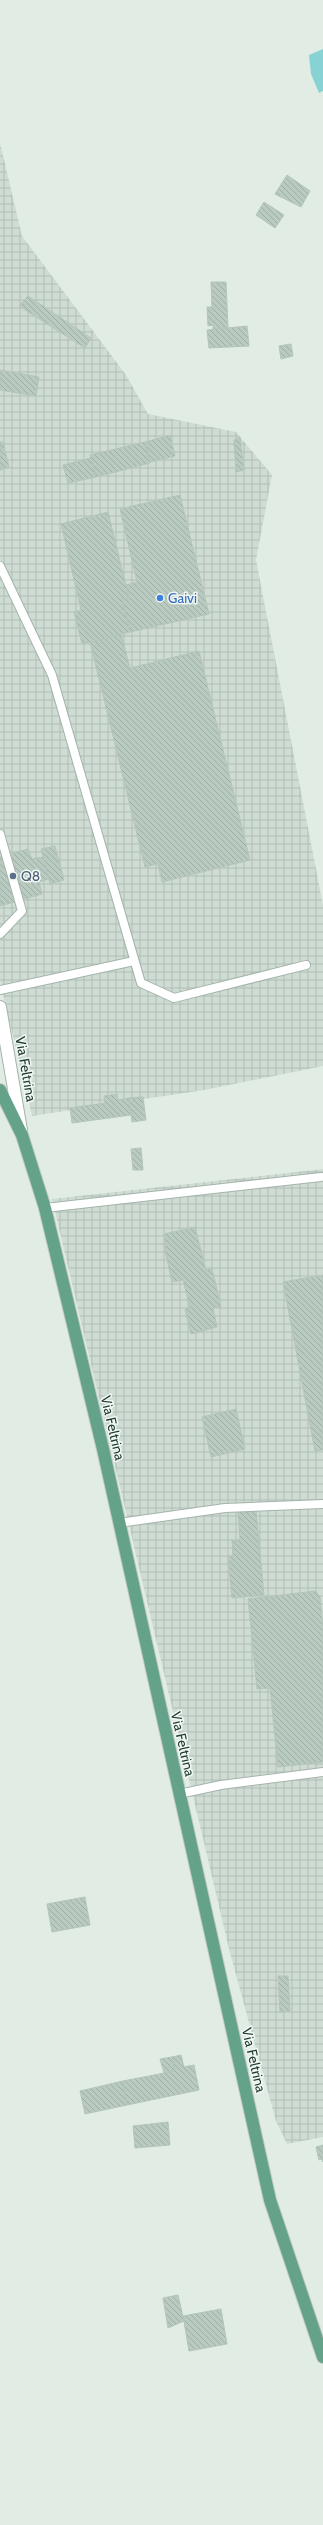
<svg xmlns="http://www.w3.org/2000/svg" width="323" height="2525" viewBox="0 0 323 2525" font-family="Cabin,sans-serif">
<defs>
<pattern id="industrial-grid" width="8" height="8" patternUnits="userSpaceOnUse"><rect width="8" height="8" fill="#cfdcd4"/><path d="M0 4h8M4 0v8" fill="none" stroke="#b1beb6"/></pattern>
<pattern id="building-back-hatch" width="6" height="6" patternUnits="userSpaceOnUse"><rect width="6" height="6" fill="#b9cac0"/><path d="M-1 5l2 2M0 0l6 6M5-1l2 2" fill="none" stroke="#9faea5"/></pattern>
</defs>
<rect width="100%" height="100%" fill="#e1ece5"/>
<!-- industrial -->
<path fill="url(#industrial-grid)" d="M0,143l22,93 104,139 22,39 88,18 36,43 -16,85 67,345v161l-119,24 -172,26 -32,-135z
M323,1169v968l-36,7 -11,-23 -46,-168 -178,-754z"/>
<!-- water -->
<path fill="#87d3d3" d="M323,49v42l-4,2 -8,-19 -2,-19z"/>
<!-- building -->
<path fill="url(#building-back-hatch)" stroke="#b3c6bb" d="M287,175l23,16 -9,16 -26,-13z
M264,202l20,13 -9,13 -19,-13z
M211,282h15l2,46 -15,1v-4l-5,1 -1,-19h5z
M28,296l63,42 -6,10 -66,-42z
M247,326l2,20 -40,2 -2,-18z
M291,344l2,12 -12,3 -2,-13z
M0,370l39,7 -3,19 -36,-6z
M170,435l5,21 -25,6 -5,-20z
M240,437l4,33 -8,2 -2,-32z
M0,442h3l6,25 -9,3z
M145,442l5,21 -54,14 -6,-22z
M91,458l5,19 -28,6 -5,-18z
M180,495l29,119 -79,18 -8,-33 7,-1 -3,-13 11,-3 -17,-73z
M108,512l21,86 -7,1 8,33 -48,12 -8,-32 7,-2 -20,-86z
M121,634l9,34 69,-17 51,209 -88,22 -4,-18 -13,3 -55,-225z
M55,846l9,34 -14,4 -9,-35z
M28,849l4,10 11,-2 6,22 -10,3 3,12 -42,12v-49z
M117,1094l1,6 11,-2 2,17 -59,8 -2,-15 35,-5 -1,-7z
M143,1097l3,23 -14,2 -3,-24z
M141,1148l2,22h-10l-2,-21z
M195,1227l11,43 6,-1 9,37 -8,2 4,19 -26,7 -6,-25 5,-1 -7,-28 -11,2 -8,-36h2l-2,-12z
M323,1275v175l-8,1 -32,-169z
M236,1409l9,40 -34,8 -9,-40z
M256,1510l8,85 -32,3 -4,-42h5l-1,-15 8,-1 -2,-28z
M315,1591l5,6 3,30v135l-45,5 -8,-79 -13,1 -9,-90z
M85,1897l5,28 -38,7 -5,-28z
M278,1976h10l2,35 -10,1z
M181,2055l3,12 10,-2 5,25 -72,15 -4,-24 52,-10 -3,-14z
M172,2057l3,14 -11,2 -4,-14z
M123,2081l4,24 -42,9 -5,-23z
M168,2122l2,23 -35,3 -2,-22z
M323,2145v17l-1,-3 -3,1 -3,-13z
M178,2295l6,26 -16,7 -5,-30z
M221,2309l6,35 -38,7 -6,-35z"/>
<g fill="none" stroke-linecap="round" stroke-linejoin="round">
<defs>
<path id="lane" d="M0,566l52,109 89,308 33,15 132,-33
M0,834l22,77 -22,23
M0,990l134,-29
M45,1208l276,-31
M119,1523l106,-15 98,-4
M179,1794l42,-9 102,-13"/>
<path id="street" d="M0,1007l21,123"/>
<path id="primary" d="M0,1090l22,45 23,73 58,241 167,751 53,157"/>
</defs>
<!-- lane casing -->
<use href="#lane" stroke="#a4b4ab" stroke-width="10"/>
<!-- street casing -->
<use href="#street" stroke="#a4b4ab" stroke-width="14"/>
<!-- primary casing -->
<use href="#primary" stroke="#c1c9c5" stroke-width="14"/>
<!-- lane -->
<use href="#lane" stroke="#fff" stroke-width="8"/>
<!-- street -->
<use href="#street" stroke="#fff" stroke-width="12"/>
<!-- primary -->
<use href="#primary" stroke="#64a389" stroke-width="12"/>
</g>
<!-- markers -->
<circle fill="#3f7fe0" stroke="#f1f8f4" stroke-width="1.5" cx="160" cy="598" r="4"/>
<circle fill="#5c6f8a" stroke="#f1f8f4" stroke-width="1.5" cx="13" cy="876" r="4"/>
<g text-anchor="middle" stroke-width="3" stroke-linejoin="round" paint-order="stroke">
<!-- shop labels -->
<g font-size="14" fill="#366cbe" stroke="#f1f8f4" text-anchor="start">
<text x="168" y="603">Gaivi</text>
</g>
<!-- service labels -->
<g font-size="14" fill="#4e5e75" stroke="#f1f8f4" text-anchor="start">
<text x="21" y="881">Q8</text>
</g>
<!-- street labels -->
<g font-size="14" fill="#213d31" stroke="#f1f8f4">
<text transform="translate(26 1069) rotate(80)" y="5">Via Feltrina</text>
<text transform="translate(113 1428) rotate(77)" y="5">Via Feltrina</text>
<text transform="translate(183 1744) rotate(77)" y="5">Via Feltrina</text>
<text transform="translate(254 2060) rotate(77)" y="5">Via Feltrina</text>
</g>
</g>
</svg>
